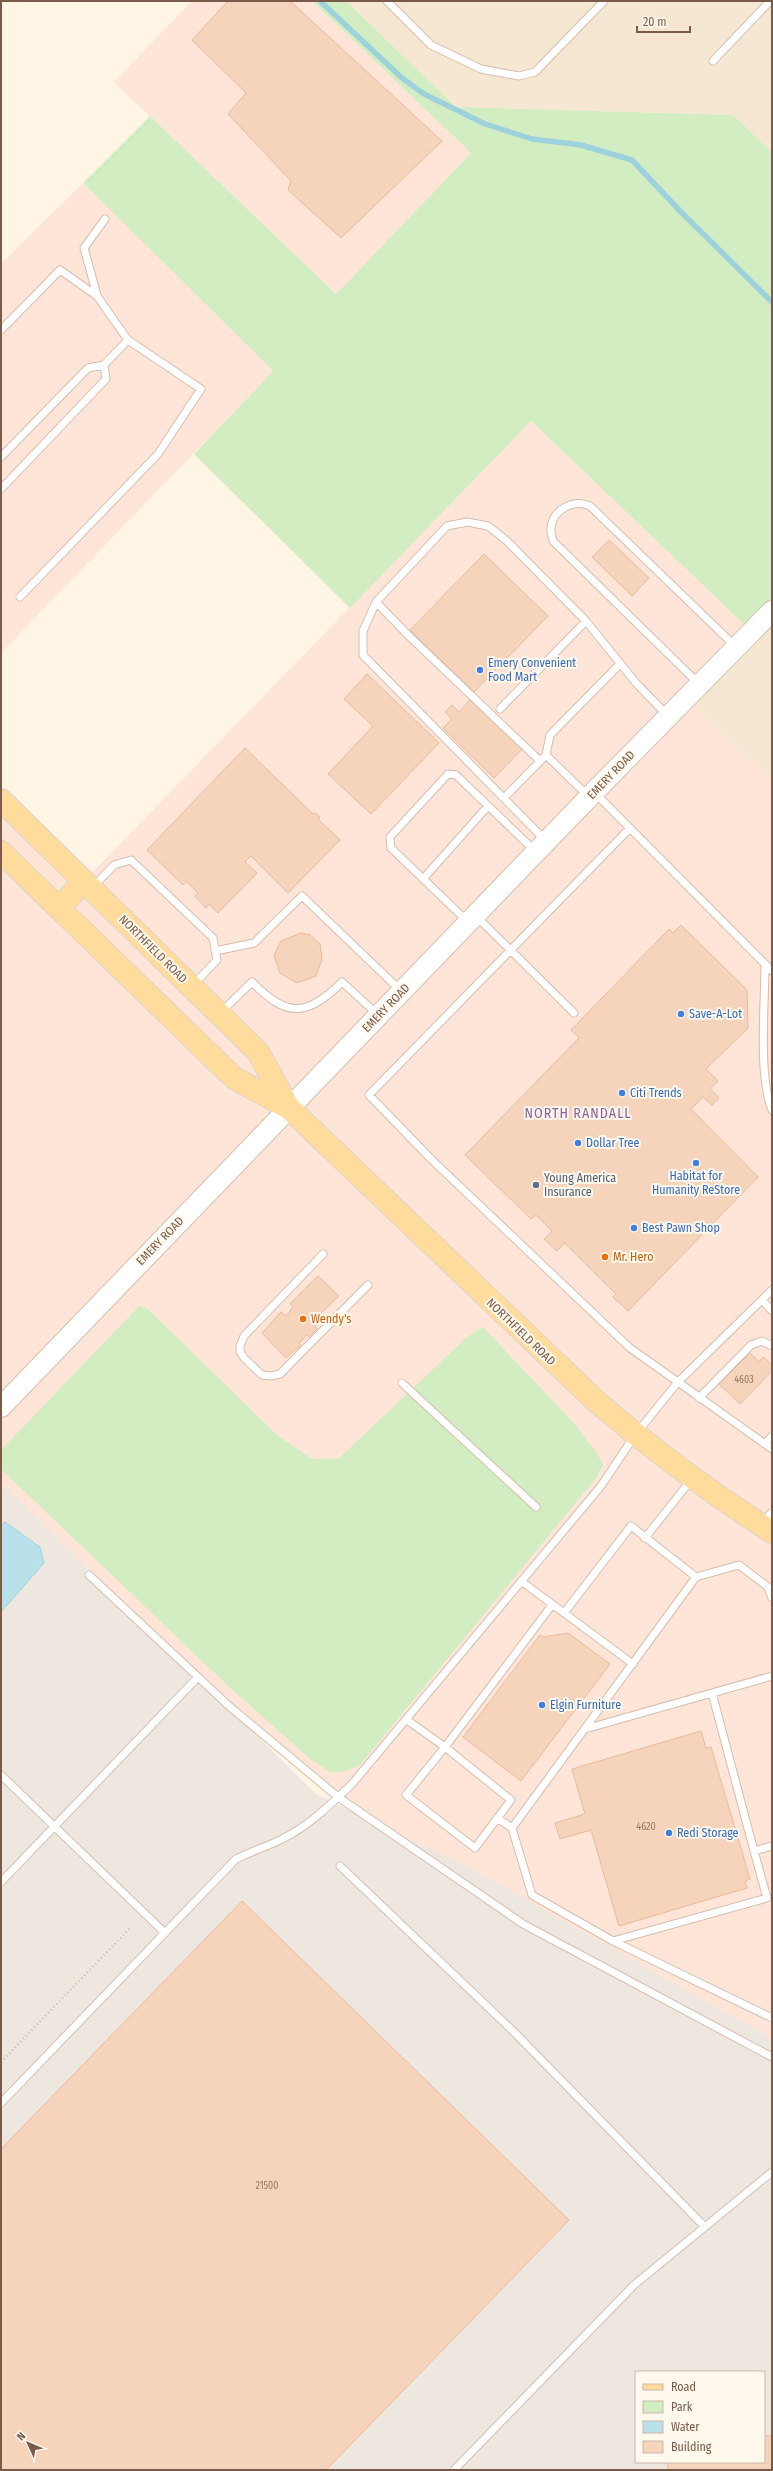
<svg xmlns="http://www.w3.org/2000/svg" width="773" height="2471" viewBox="0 0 773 2471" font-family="'Fira Sans Condensed',sans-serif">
<rect width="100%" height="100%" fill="#fef5e5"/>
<!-- residential -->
<path fill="#f6e7d3" d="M346,1h426v151l-39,-37 -277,-8z
M772,611v173l-86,-85z"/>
<!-- commercial -->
<path fill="#ffe5d8" d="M192,1h120l159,152 -135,141 -222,-212z
M83,183l190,188 -272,282v-389z
M531,421l221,211 -66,67 86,82v1277l-197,-106 -237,-155 -109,-91 -228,-217v-689l83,81z"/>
<!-- industrial -->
<path fill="#eee7e0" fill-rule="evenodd" d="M1,1482l315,312 151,72 305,173v431h-771zM636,2372h128v90h-128z"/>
<!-- green -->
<path fill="#d3edc2" d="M312,1h34l110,106 277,8 39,37v460l-20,20 -221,-211 -181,187 -156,-154 79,-83 -190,-188 67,-67 186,178 135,-141z
M139,1306l8,2 130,127 35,24h26l129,-122 16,-10 89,94 24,30 7,14 -6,12 -237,288 -14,6 -15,2 -22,-15 -82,-73 -226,-216v-19z"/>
<!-- water -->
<path fill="#b8e1ea" stroke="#9dd1dc" d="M5,1522l35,25 4,16 -43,49v-87z"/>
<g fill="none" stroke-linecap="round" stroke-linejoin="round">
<!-- stream -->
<path stroke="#9dd1dc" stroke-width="5.5" d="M320,1l82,77 22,16 61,30 47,15 49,6 51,15 49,52 91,90"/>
</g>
<!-- building -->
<path fill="#f6d3bb" stroke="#eaba99" d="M228,1h62l152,140 -101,97 -53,-48 3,-9 -63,-67 18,-21 -54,-53z
M609,540l40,38 -17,18 -40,-39z
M484,554l64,62 -74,76 -64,-62z
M367,674l72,69 -68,71 -43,-40 45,-48 -29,-27z
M470,700l52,49 -28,29 -51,-50 9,-9 -7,-7 7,-7 7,7z
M245,748l68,66 2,-1 5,4 -2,2 22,21 -52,53 -37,-37 -6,6 12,11 -39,40 -9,-9 -3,4 -11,-12 3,-3 -12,-12 -3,4 -36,-35z
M681,925l66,65 1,38 -42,41 12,12 -8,8 9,9 -7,7 -9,-8 -12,12 67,68 -130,134 -15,-14 3,-3 -51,-51 -8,8 -13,-12 8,-8 -16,-16 -5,4 -66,-64 114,-117 -8,-8 98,-101 4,4z
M301,933l9,2 10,9 2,15 -6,17 -19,7 -17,-10 -6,-18 7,-14z
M318,1276l21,20 -18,17 3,4 -9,9 2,3 -8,8 -2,-2 -8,8 2,2 -15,13 -24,-25 19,-21 5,4 7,-9 -3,-3z
M750,1353l9,9 4,-5 9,8v6l-32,33 -21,-20z
M568,1633l42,31 -89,117 -58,-44 77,-102 3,2z
M701,1731l5,17 5,-1 39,132 -5,2 2,7 -128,38 -28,-96 -31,9 -5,-16 30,-9 -13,-45z
M242,1901l327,319 -243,250h-325v-321z
M764,2436h8v34h-104l-1,-8h97z"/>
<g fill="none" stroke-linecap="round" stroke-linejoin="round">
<defs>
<path id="lane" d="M387,1l44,44 50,24 38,7 16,-4 69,-71
M713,61l57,-60
M97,295l-13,-47 21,-29
M1,330l59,-60 37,26 31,44 -24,25 -16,3 -87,89
M1,489l105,-110 -2,-14
M20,597l138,-143 43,-65 -73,-49
M376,602l34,35 130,124
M699,684l-146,-143c0,-3 -3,-8 -2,-12 1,-20 23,-30 39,-23l145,140
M500,709l86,-88
M546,755l43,42
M594,792l178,179
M504,798l42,-43 4,-20 70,-71
M630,828l-261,267 63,65 198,188 48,34 94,-92
M545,840l-182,-185v-24l13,-29 71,-76 20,-4 21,4 19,15 79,80 50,62 32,33
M423,879l65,-73
M92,888l22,-23 17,-5 82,78 4,22 -24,25
M476,916l98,97
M467,921l-76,-73 -1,-11 58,-63 8,1 79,76
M215,951l39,-8 48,-47 98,94
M765,964c0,40 -7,112 7,146
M221,1012l31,-30c34,35 54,36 90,0l35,32
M323,1254l-79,82 -4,10v6l5,7 17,16 9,1 9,-2 88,-89
M762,1300l10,11
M402,1383l134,124
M699,1398l52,-53 11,-4 10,5
M765,1444l7,-8
M762,1523l10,-11
M645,1538l46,-58
M89,1575l140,131 109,91 185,127 249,133
M696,1577l43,-12 29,22 4,11
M521,1581l112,83
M712,1693l42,158 18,-5
M407,1720l38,27 107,-142
M585,1729l187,-53
M445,1747l66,53 -36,48 -69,-53z
M1,1775l164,158
M497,1818l15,10 184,-251 -65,-51 -67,87
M512,1828l20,67 81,46 154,-43 -13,-47
M340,1866l174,166 191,195
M1,1882l197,-205
M613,1941l159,77
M1,2103l235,-244c16,-8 33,-13 48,-21 26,-13 47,-34 68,-54l249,-298 34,-51 43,-53 94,67
M454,2470l180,-185 138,-113"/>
<path id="secondary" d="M1,1407l593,-615 178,-181"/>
<path id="primary" d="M1,800l257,252 31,56
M1,852l233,226 55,30 309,295c55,47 113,90 174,129
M59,908l25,-27"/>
</defs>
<!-- lane casing -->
<use href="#lane" stroke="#d4bead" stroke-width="9"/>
<!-- secondary casing -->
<use href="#secondary" stroke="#d7bfaa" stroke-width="22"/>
<!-- primary casing -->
<use href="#primary" stroke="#dcd4cf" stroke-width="24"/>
<!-- path -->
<path stroke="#dbb69d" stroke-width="2.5" stroke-dasharray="1 3" stroke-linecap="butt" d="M1,2062l130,-135"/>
<!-- lane -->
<use href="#lane" stroke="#fff" stroke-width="7"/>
<!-- secondary -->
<use href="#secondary" stroke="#fff" stroke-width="20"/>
<!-- primary -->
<use href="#primary" stroke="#ffdc9b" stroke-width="22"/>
</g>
<!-- markers -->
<g fill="#3f7fe0" stroke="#fff8ed" stroke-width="1.5">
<circle cx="480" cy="670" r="4"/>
<circle cx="681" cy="1014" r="4"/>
<circle cx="622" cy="1093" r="4"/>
<circle cx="578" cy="1143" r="4"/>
<circle cx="696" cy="1163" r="4"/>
<circle cx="634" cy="1228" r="4"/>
<circle cx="542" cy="1705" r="4"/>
<circle cx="669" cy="1833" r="4"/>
</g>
<circle fill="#5c6f8a" stroke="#fff8ed" stroke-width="1.5" cx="536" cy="1185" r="4"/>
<g fill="#e8710a" stroke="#fff8ed" stroke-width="1.5">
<circle cx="605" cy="1257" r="4"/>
<circle cx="303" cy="1319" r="4"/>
</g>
<g text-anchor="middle" stroke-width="4" stroke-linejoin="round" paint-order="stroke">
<!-- number labels -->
<g font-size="10" fill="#997865">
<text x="744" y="1383">4603</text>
<text x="646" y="1830">4620</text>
<text x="267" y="2189">21500</text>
</g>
<!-- shop labels -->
<g font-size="12" fill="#366cbe" stroke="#fff8ed" text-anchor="start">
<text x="488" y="667">Emery Convenient<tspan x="488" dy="14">Food Mart</tspan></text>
<text x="689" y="1018">Save-A-Lot</text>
<text x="630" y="1097">Citi Trends</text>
<text x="586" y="1147">Dollar Tree</text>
<text x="696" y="1180" text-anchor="middle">Habitat for<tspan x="696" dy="14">Humanity ReStore</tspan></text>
<text x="642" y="1232">Best Pawn Shop</text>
<text x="550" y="1709">Elgin Furniture</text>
<text x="677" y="1837">Redi Storage</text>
</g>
<!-- street labels -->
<g font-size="12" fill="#7a5a48" stroke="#fff8ed">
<text transform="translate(611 775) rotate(-46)" y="4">EMERY ROAD</text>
<text transform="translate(153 949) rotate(45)" y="4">NORTHFIELD ROAD</text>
<text transform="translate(386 1008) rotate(-46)" y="4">EMERY ROAD</text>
<text transform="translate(160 1241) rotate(-46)" y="4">EMERY ROAD</text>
<text transform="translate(521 1332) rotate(44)" y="4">NORTHFIELD ROAD</text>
</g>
<!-- service labels -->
<g font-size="12" fill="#4e5e75" stroke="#fff8ed" text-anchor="start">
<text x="544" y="1182">Young America<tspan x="544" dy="14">Insurance</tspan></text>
</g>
<!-- food labels -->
<g font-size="12" fill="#c56008" stroke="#fff8ed" text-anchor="start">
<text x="613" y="1261">Mr. Hero</text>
<text x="311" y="1323">Wendy's</text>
</g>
<!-- quarter labels -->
<g font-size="14" letter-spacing="1" fill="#8b639d" stroke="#fff8ed">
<text x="578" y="1118">NORTH RANDALL</text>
</g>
</g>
<!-- border -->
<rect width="773" height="2471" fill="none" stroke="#7a5a48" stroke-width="4"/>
<!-- legend -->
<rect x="635" y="2371" width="130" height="92" fill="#fff8ed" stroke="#cab9ab"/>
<rect x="643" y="2384" width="20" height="6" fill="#ffdc9b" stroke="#cab9ab"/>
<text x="671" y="2391" font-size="12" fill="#7a5a48">Road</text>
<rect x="643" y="2401" width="20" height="12" fill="#d3edc2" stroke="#cab9ab"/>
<text x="671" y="2411" font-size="12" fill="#7a5a48">Park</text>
<rect x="643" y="2421" width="20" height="12" fill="#b8e1ea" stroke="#cab9ab"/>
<text x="671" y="2431" font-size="12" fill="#7a5a48">Water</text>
<rect x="643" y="2441" width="20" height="12" fill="#f6d3bb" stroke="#cab9ab"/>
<text x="671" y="2451" font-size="12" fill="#7a5a48">Building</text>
<!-- north arrow -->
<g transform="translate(28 2443) rotate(314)" stroke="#fff8ed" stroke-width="3" paint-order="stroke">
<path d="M0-3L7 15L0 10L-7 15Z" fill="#7a5a48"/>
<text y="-6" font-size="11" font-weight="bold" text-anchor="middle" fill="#7a5a48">N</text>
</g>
<!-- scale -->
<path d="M637 26v6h53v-6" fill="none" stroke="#7a5a48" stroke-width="2"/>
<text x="643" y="26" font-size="12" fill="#7a5a48" stroke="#fff8ed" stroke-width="3" paint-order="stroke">20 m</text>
</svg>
